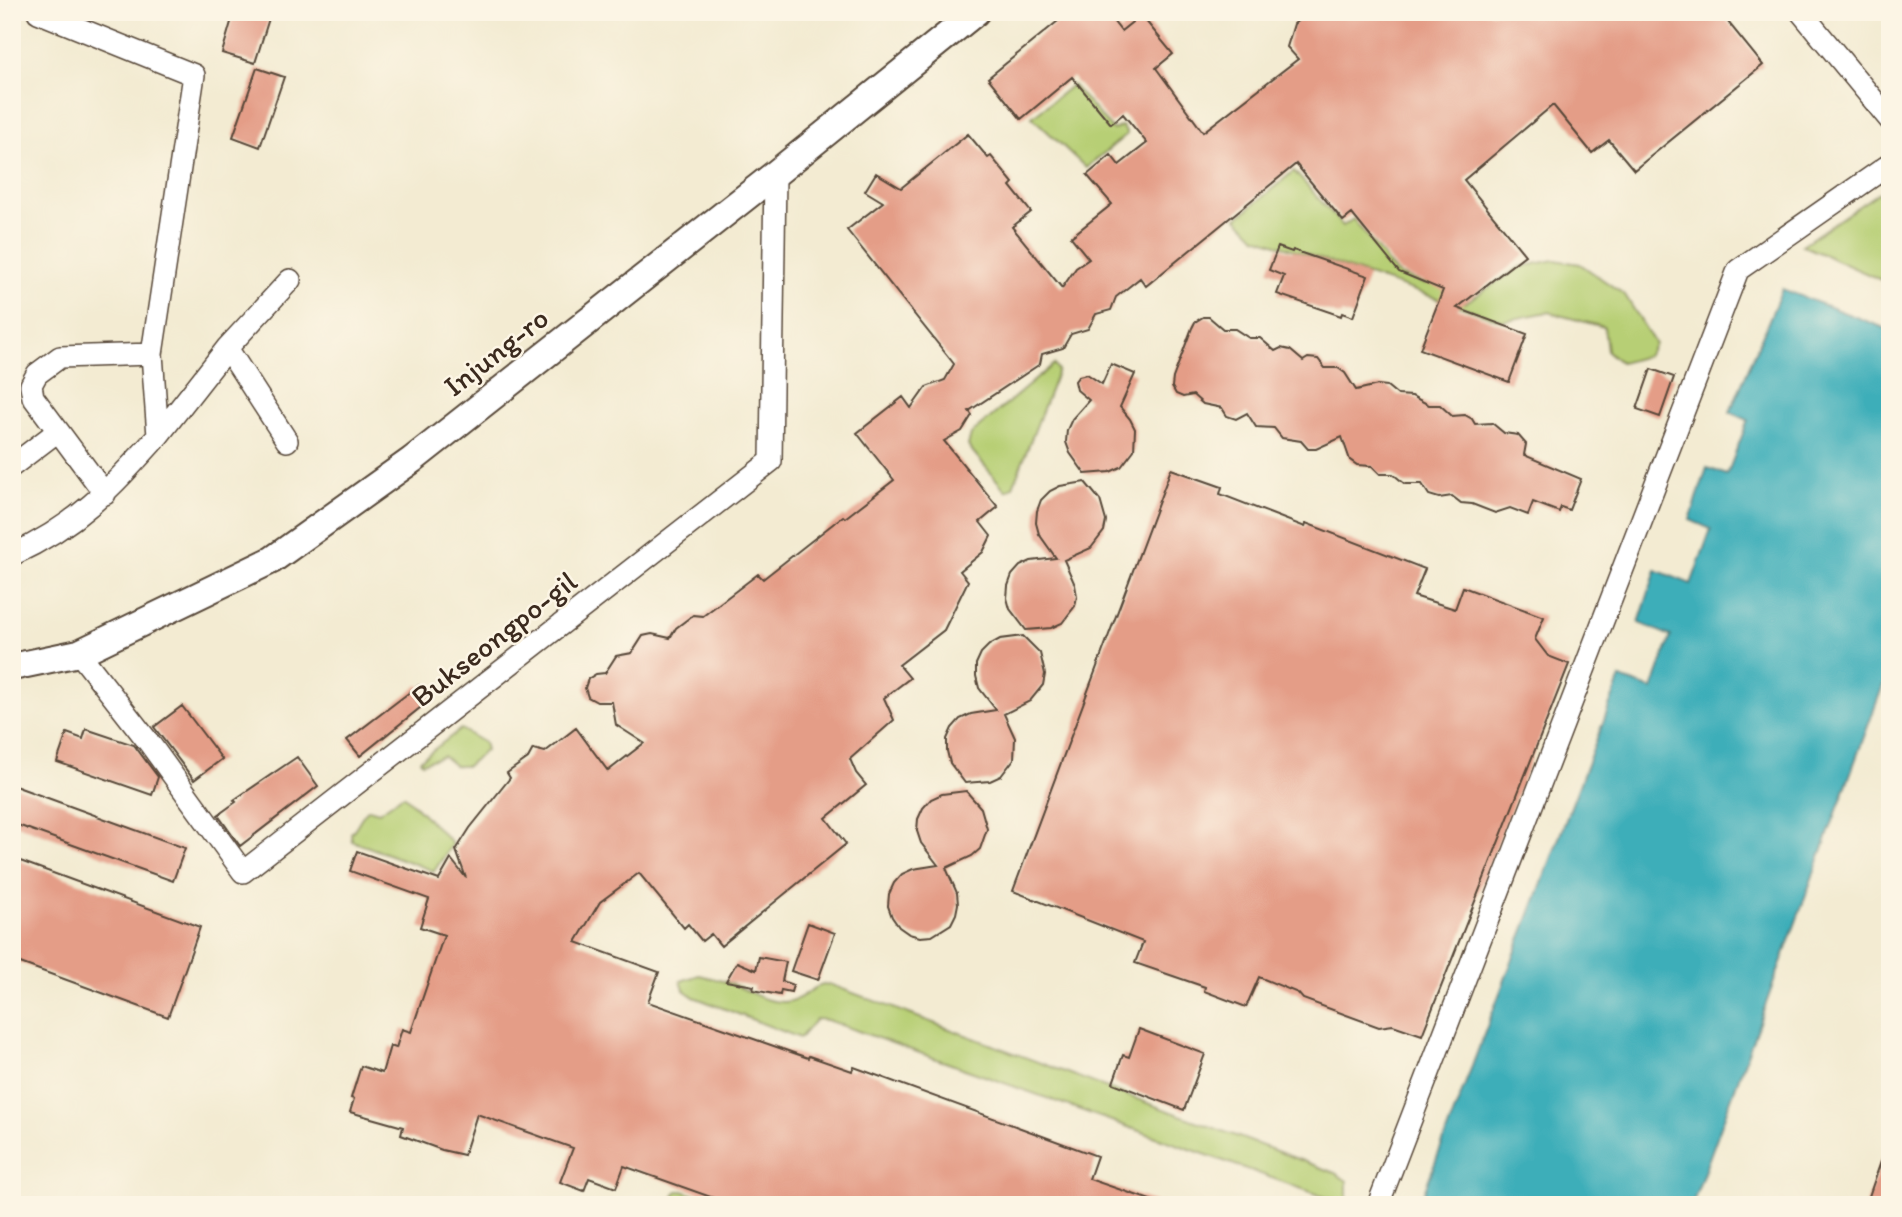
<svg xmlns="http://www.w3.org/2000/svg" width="1902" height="1217" viewBox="0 0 1902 1217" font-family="Itim,sans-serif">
<rect width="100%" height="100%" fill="#fcf5e5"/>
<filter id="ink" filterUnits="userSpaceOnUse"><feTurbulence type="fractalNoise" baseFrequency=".0143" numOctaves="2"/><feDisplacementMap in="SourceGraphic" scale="14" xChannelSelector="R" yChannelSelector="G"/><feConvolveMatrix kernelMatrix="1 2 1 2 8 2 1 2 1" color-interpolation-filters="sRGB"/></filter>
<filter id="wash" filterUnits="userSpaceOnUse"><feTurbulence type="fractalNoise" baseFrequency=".00686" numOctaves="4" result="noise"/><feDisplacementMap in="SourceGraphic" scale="28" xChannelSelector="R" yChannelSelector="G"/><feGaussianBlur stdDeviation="1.57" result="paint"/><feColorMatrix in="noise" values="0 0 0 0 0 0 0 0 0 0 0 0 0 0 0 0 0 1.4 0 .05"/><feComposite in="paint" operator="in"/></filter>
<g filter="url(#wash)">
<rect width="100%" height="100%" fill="#f3ebd2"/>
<!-- green -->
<path fill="#b7cf74" stroke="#797c49" stroke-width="2" d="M1072,85l41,45 9,-4 5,8 -41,34 -54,-51z
M1294,171l49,55 10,-7 44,55 27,10 16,-11 25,30 55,-36 35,-7 25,4 45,31 30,49 -8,12 -26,7 -14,-12 -3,-24 -56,-15 -45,9 -247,-84 -19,-19z
M1888,190l2,1v93l-88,-39 76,-52z
M1054,364l4,6 -45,116 -7,5 -38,-45 3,-12z
M461,729l23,14 2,7 -19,16h-12l-12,-10 -21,7 -2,-3z
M402,796h3l46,46v4l-17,25 -82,-30 -1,-8c8,-8 9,-17 18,-24l10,3z
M699,975c11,3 22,5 32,9 18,6 33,19 53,18 21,-1 24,-16 45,-18l506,189 12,8v17l-5,3 -17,-4 -498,-177 -11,-1 -16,19 -106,-41 -10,-7 -3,-9z
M677,1191h6l40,14h-53z"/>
<!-- water -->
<path fill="#3eaeb9" stroke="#3c6c6c" stroke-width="2" d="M1782,289l108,41v336l-198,539h-273l201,-527 32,11 19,-53 -32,-13 17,-53 35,14 20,-55 -21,-9 17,-52 20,7 21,-55 -18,-8z"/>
<g id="blocks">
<!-- building -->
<path fill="#e49d87" d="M234,12h37l-16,51 -33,-10z
M1069,12h37l15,19 20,-16 32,39 -17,14 47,64 95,-73 -11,-12 7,-23 14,-12h412l43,53 -129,105 -25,-30 -17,13 -39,-48 -89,75 61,75 -68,53 70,26 -18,48 -89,-33 23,-59 -44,-18 -47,-58 -9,7 -47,-57 -150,122 -6,-8 -24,19 -5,13 -15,4 -8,15 -17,5 -8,14 -21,6 -2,10 -71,47 3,4 -10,16 -18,10 54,66 -18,15 11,14 -8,16 -23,19 8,10 -24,49 -45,35 11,13 -26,20 10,22 -44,39 6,14 10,12 -40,33 20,26 -125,102 -10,-12 -9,7 -14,-17 -4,4 -45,-55 -39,29 -24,40 83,30 -11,30 160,56 1,-2 43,15 2,-4 243,89 -8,23 67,23v3h-423l-109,-39 -8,22 -27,-10 -5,13 -24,-9 13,-34 -96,-34 -13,41 -22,-5 -41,-15 2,-8 -53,-15 4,-13 -3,-1 10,-32 21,7 8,-27 6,2 6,-19 9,3 33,-97 -24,-8 9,-28 -79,-28 7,-20 82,29 12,-21 15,19 -10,-28 14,-22 40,-50 -3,-5 21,-15 5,-9 12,3 31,-24 32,43 36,-28 -28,-18 -4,-23h-15l-9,-5 -3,-9 3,-9 8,-5 9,-1 11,-17 16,-3 11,-17 9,-2 18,4 6,-10 17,-13 10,1 55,-42 5,5 80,-63 2,2 49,-38 -37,-47 46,-36 8,11 15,-21 19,-7 9,-16 -107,-134 36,-28 -18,-11 11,-18 25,15 67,-54 20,24 3,-2 22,27 -3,3 21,26 -19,15 50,61 14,-20 13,-9 -18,-22 41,-33 -25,-29 24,-20 8,10 28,-22 -24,-29 -12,10 -39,-47 -51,42 -33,-41z
M257,68l27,9 -24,70 -27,-10z
M1278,247l14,5 1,-2 75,26 -15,41 -11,-4 -1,3 -64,-22 7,-18 -15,-6z
M1203,317h6l14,12h12l14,9h11l15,13 6,-3 9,2 13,11 5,-3 10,1 7,9h13l7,5 11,17 22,-5 9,1 11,9 14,1 17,9h11l12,11 13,-1 7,4 3,5 17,-1 12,10 14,2 8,9 -2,11 57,24 -12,31 -8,-3 -2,5 -26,-10 -5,13 -18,-7 -15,5 -23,-9 -11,-1 -9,-7 -13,2 -10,-3 -7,-11h-17l-12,-10h-13l-8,-8 -15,-1 -7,-5 -8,-23 -26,12h-8l-7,-8 -19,-3 -8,-10 -18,-1 -9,-14 -11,6 -9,-3 -5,-8 -19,-4 -10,-9 -10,2 -7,-3 -4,-7 1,-9 19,-50 3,-6z
M1111,364l24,10 -15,33 10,12 5,10 -1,21 -13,17 -11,5 -25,2 -15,-21 -4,-11 1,-12 5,-11 17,-19 -12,-10 -2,-9 4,-5 8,-2 15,10z
M1651,369l23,8 -14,40 -23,-8z
M1171,469l51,18 -2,7 85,33 1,-4 119,46 -11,27 41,13 8,-22 81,30 -9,22 13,17 21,8 -147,371 -29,-10 -14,2 -76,-28 -5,-6 -39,-16 -13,30 -42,-16 1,-4 -70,-24 8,-21 -130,-51z
M1085,482l15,18 6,21 -2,10 -13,17 -27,12 11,25 2,11 -2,10 -13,17 -11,5 -25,2 -16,-21 -3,-11 1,-12 4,-11 8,-9 11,-5 25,-3 -17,-24 -3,-11 1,-12 4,-11 9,-9 10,-5z
M1023,636l17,17 5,21 -2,11 -13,16 -26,13 11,24 -1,21 -13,17 -11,5 -25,2 -15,-20 -3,-12v-12l5,-11 8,-9 11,-5 25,-4 -17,-22 -3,-12v-12l5,-11 8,-8 11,-6z
M419,685l12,14 -71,57 -13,-16z
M182,706l40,53 -28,21 -40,-53z
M86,729l48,16 24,32 -6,18 -95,-33 10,-29 16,6z
M297,757l21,29 -78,60 -22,-31 18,-13 -2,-2z
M12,785l173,63 -12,33 -161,-58z
M966,791l15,17 6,21 -7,20 -8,7 -26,12 11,25 1,11 -2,10 -5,10 -19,12 -12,1 -11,-3 -10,-7 -7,-10 -4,-11 1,-12 5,-11 8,-9 11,-5 25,-4 -17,-22 -4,-12 1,-12 5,-11 8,-9 11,-5z
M12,858l188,69 -32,90 -156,-57z
M808,923l27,10 -17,47 -27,-9z
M759,957l27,5 -4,19 11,4 -2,7 -10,-2 -1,5 -27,-5 1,-4 -28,-5 11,-19 19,8z
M1139,1029l66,25 -21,56 -71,-27 10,-28 6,2z
M1887,1144h3v61h-24z"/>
</g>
</g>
<g filter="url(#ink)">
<use href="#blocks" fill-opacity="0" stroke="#574739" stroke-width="2"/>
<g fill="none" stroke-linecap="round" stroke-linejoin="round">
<defs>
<path id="minor" d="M1801,12l89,108
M227,348l60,93
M158,436l69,-88 63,-68
M12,466l46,-35
M105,494l-72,-97 -2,-12 6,-11 23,-17 92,-3
M12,555c66,-30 99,-67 146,-119l-6,-82 42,-279 -156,-63
M79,653l71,91 93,128 528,-411 4,-287
M1378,1205l360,-935 152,-106"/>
<path id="major" d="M12,667l67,-14 193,-93 140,-100 363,-286 201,-162"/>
</defs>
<!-- minor casing -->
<use href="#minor" stroke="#574739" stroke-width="24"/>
<!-- major casing -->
<use href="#major" stroke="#574739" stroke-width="30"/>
<!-- minor -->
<use href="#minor" stroke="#fff" stroke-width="21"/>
<!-- major -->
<use href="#major" stroke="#fff" stroke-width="26"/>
</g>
</g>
<g text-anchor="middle" stroke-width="5" stroke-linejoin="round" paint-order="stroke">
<!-- street labels -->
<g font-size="30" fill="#3b2a1e" stroke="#fcf5e5">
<text transform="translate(496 352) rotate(-38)" y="10">Injung-ro</text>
<text transform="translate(494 639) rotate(-38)" y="10">Bukseongpo-gil</text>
</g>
</g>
<!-- margin -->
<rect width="1902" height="1217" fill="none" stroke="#fcf5e5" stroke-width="42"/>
</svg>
